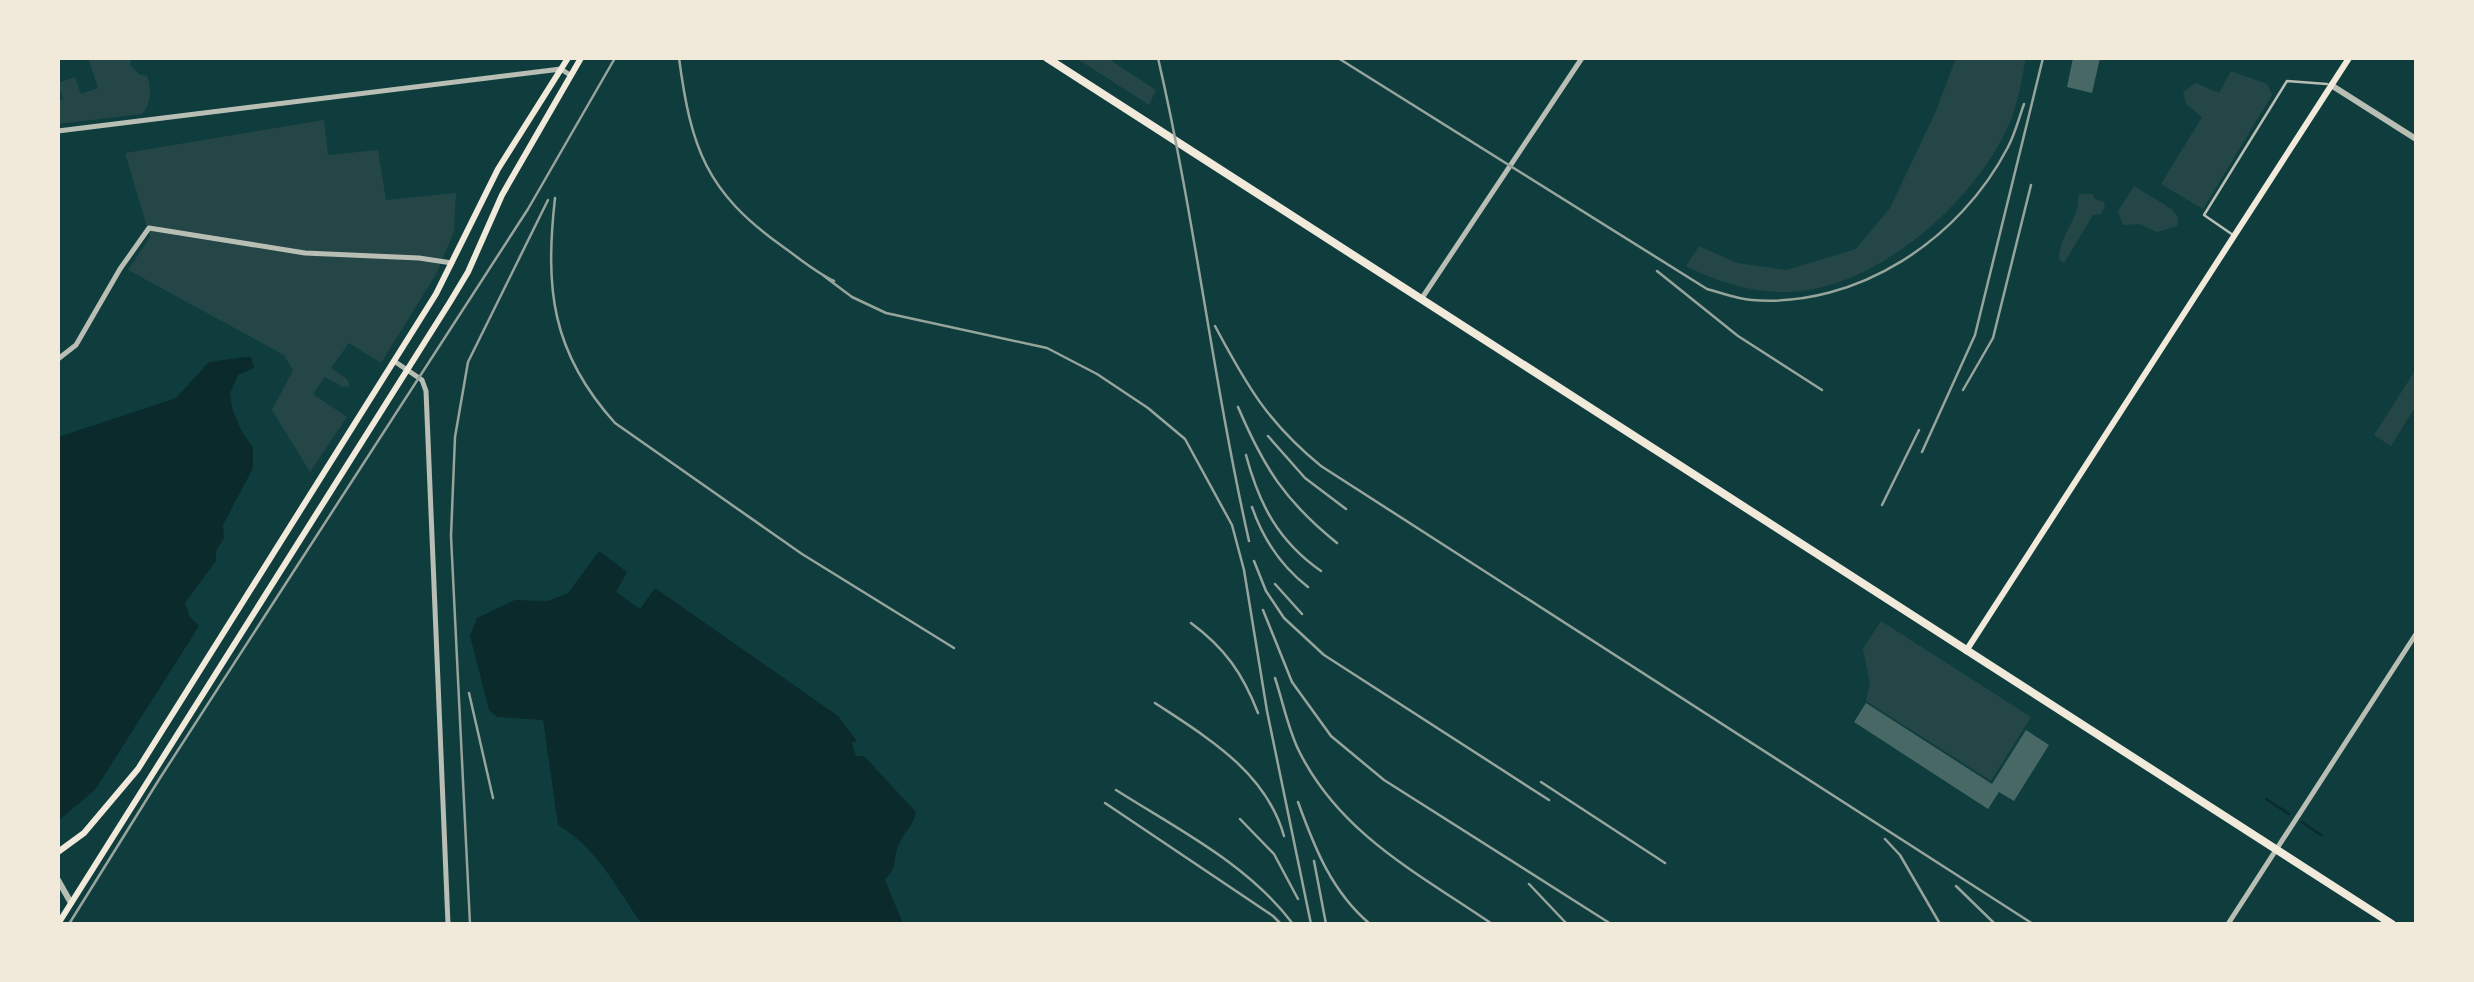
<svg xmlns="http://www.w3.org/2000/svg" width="2474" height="982" viewBox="0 0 2474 982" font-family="Arial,sans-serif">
<rect width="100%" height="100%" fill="#0f3d3e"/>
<!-- green -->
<path fill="#244646" d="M88,58h43l-1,7 9,9 8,2c5,12 4,29 -5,38l-84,10v-23l5,-2 -5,-16 17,-6 6,17 17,-6z
M1076,58h31l49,32 -7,15z
M1956,58h70c-4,19 -7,41 -14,59 -32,82 -139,178 -232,175 -34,-1 -64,-11 -94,-26l13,-20 38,17 50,7 69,-21 34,-41 46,-97z
M2231,71l36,13 5,11 -69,114 -42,-25 41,-67 -16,-13 -3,-12 13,-9 23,10z
M324,120l4,35 50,-5 8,50 70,-7 -2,39 -18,42 -55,89 -32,-20 -18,25 16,11 3,7 -7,1 -18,-10 -12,17 34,23 -37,55 -38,-62 21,-40 -9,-15 -156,-85 22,-33 -25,-84z
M2134,186l39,24 5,8 -1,8 -20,6 -18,-8 -16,1 -5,-14z
M2079,194h13l4,6 7,1 2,6 -4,7 -8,1 -29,48 -5,-3c0,-20 12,-33 18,-50 1,-6 1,-11 2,-16z
M2416,369v37l-25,40 -17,-11z
M1881,621l150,96 -40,64 -125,-80 4,-18 -7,-34z"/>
<!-- water -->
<path fill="#0a2a2b" d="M244,357h7l3,11 -16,7 -8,18 2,15 9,22 12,18v20l-30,57 1,13 -8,13v10l-31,42 5,14 9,9 -104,164 -37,31v-384l118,-39 33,-36z
M599,551l28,21 -11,20 24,17 15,-21 183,128 19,25 -5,2 4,13h8l52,56c-2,13 -11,19 -16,30 -8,16 -1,23 -15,38l18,44h-261c-26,-36 -44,-75 -84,-99l-15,-105 -46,-3 -8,-7 -19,-74 7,-18 38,-18 33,1 20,-8z"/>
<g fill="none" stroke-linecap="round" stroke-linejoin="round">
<!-- stream -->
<path stroke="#0a2a2b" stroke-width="2.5" d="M2266,799l23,15
M2302,822l19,13"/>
</g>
<!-- building -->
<path fill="#486865" d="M2073,58h27l-8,35 -25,-6z
M1866,703l126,81 34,-54 23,15 -35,56 -15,-9 -11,17 -134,-87z"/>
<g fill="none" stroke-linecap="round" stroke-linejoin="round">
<!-- service -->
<path stroke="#b8beb3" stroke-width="2.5" d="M2233,235l-29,-20 83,-134 40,3"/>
<!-- minor -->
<path stroke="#b8beb3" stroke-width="5" d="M58,131l503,-62 9,6
M1422,298l160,-240
M58,359l18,-14 44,-76 29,-41 156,25 114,5 33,5
M394,361l28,19 4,11 22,533
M2228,924l188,-290"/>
<!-- tertiary -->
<path stroke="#b8beb3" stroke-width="6" d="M2331,85l85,54
M58,880l13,23"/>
<!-- secondary -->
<path stroke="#f1e9da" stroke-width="6" d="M1966,651l383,-593
M58,852l26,-19 54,-64 298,-475 62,-125 70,-111
M58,924l392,-622 18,-30 34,-77 79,-137"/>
<!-- primary -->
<path stroke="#f1e9da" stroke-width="8" d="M1047,58l1345,866"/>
<!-- rail -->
<path stroke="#97a49c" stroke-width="2.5" d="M679,58c12,90 27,134 103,188 17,12 33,26 52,35
M1158,58c37,160 55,323 91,483
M1338,58l369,231c15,4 30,10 45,11 105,8 208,-60 256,-153 7,-13 11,-29 16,-43
M555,198c-10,90 -4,154 60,225l187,131 152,94
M1657,271l81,65 84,54
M824,276l28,21 34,16 161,35 50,26 51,34 37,31 47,86 12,45 23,141 44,213
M1215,326c32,60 53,97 106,140l712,458
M1963,390l30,-52 38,-153
M1238,407c26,61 47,94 99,136
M1268,436l37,42 41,31
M1922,452l53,-117 68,-277
M1246,455c13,49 32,86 75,116
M1882,505l37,-75
M1252,507c11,32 29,59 56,80
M1254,561l12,30 18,27 40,37 225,145
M1275,584l27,30
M1263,610l29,72 39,54 53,44 227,144
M1191,623c34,25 52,51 67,90
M1275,678c8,24 13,51 24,73 41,83 120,123 193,173
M469,693l24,105
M1155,703c53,35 111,69 129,133
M1541,782l124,81
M1116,790c63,40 132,74 177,134
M1298,802c17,47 34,90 72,122
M1105,803l168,113 8,8
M1240,819l34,35 24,45
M1885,839l15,16 40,69
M1314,861l12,63
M1529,884l38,40
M1956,886l39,38
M69,924l91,-146 368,-569 87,-151
M470,924l-19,-388 4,-99 13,-75 80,-162"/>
</g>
<!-- border -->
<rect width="2474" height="982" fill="none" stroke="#f1e9da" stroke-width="120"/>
</svg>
